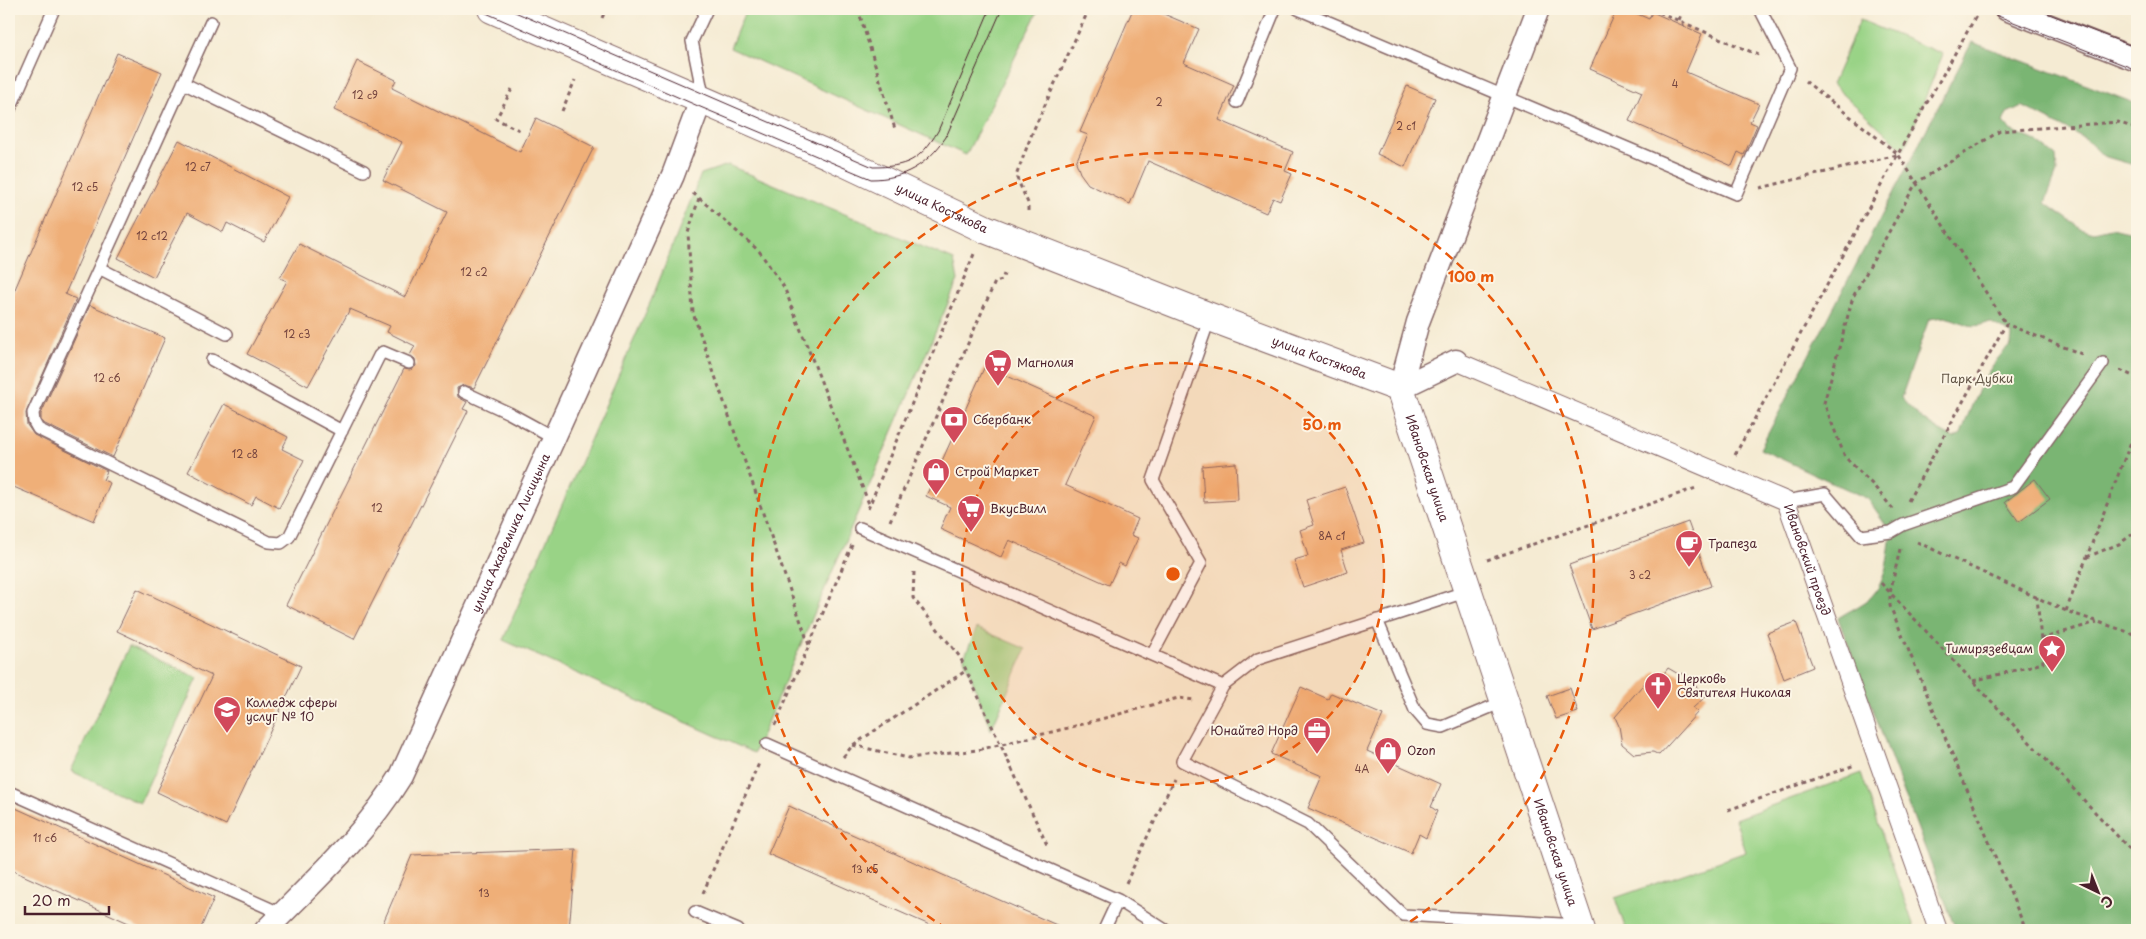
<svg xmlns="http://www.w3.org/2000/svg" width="2146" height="939" viewBox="0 0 2146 939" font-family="'Playpen Sans',sans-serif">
<rect width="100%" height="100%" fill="#fcf5e5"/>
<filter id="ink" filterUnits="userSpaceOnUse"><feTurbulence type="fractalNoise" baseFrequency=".02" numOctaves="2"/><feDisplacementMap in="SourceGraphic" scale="10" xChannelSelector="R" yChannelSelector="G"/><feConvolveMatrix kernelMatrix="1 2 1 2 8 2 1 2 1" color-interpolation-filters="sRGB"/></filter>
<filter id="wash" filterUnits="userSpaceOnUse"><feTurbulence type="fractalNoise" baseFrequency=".0096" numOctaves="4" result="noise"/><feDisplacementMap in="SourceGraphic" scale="20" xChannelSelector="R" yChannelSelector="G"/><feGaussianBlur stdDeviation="1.12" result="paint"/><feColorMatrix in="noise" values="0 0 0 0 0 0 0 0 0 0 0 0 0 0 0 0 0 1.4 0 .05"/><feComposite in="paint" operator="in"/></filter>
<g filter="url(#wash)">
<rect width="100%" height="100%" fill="#f5ebd3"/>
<!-- green -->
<path fill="#99d386" stroke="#727958" d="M746,9h293l-73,146 -236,-107z
M1860,20l83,34 -39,96 -72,-66z
M728,165l226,95 4,20 -204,473 -251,-113 150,-344 48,-122z
M977,628l49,21 -35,81 -27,-72z
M129,646l69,32 -58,125 -69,-32z
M1861,773l54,157h-289l-11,-32 131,-46 -11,-33z"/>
<!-- forest -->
<path fill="#7ab573" stroke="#626a4f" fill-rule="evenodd" d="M1972,42l165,62v69l-3,-8 -31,-9 -17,-17 -64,-33 -15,7 -4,9 7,8 26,11 20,15 1,16 -12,31 35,25 14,4 17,-4 18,4 8,4v694h-181l-118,-312c9,-6 18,-10 27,-16 22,-15 23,-46 26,-70l-23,-33 -108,-50zM1944,317c21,4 24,14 46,5l22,12 -1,11c-26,22 -38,57 -50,89l-7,4c-21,-9 -38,-23 -53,-40l28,-79z"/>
<g id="blocks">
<!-- building -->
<path fill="#efaf78" d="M1133,9h19l47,20 -15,34 50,22 -15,35 74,32 -8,19 7,3 -12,27 -7,-3 -7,15 -118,-52 -18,43 -42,-20 -8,-11 -4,-11 12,-27 -8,-3z
M1617,9h9l23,10 3,-7 50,22 -16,38 73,32 -9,18 7,3 -13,30 -6,-3 -6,14 -103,-45 13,-29 -52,-23z
M117,53l45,19 -97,222 11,5 -50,114 1,12 7,10 73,36 -4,9 7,3 -16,38 -85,-36v-182z
M357,61l39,19 -4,8 128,64 16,-34 58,29 -120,241 -10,-3 -7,3 1,9 9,5 -4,7 5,2 -114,228 -68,-34 118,-236 6,1 6,-4 -1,-7 -5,-4 5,-9 -28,-14 3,-6 -40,-17 -42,77 -61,-32 40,-73 -7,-3 19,-34 106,53 42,-85 -64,-32 19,-38 -68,-32z
M1407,86l28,12 -30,69 -28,-13z
M179,140l109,57 -24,45 -37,-19 -4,9 -36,-19 -33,64 -36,-19z
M90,305l75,33 -52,119 -70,-34 -2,-3v-6z
M985,366l111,50 -31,69 73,34 -7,16 7,3 -13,28 -6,-3 -10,22 -100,-45 -8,17 -61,-28 10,-22 -24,-11z
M224,404l64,33 -6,12 22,11 -25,48 -23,-12 -5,9 -63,-33z
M1236,463l2,37 -34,2 -2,-36z
M2035,479l15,20 -31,23 -14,-20z
M1345,487l19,56 -23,7 7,22 -45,15 -9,-27 14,-4 -8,-26 14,-5 -8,-25z
M1688,522l23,64 -119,43 -23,-64z
M137,589l164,77 -75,159 -69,-33 55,-116 -95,-45z
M1796,622l17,45 -29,12 -17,-46z
M1668,668l12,7 3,-2 23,23 -13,12 5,4 -39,43 -6,-3 -19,2 -12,-10 -3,-18 -4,-9 40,-46 7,5z
M1301,687l27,12 3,-6 52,22 -16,36 74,33 -10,23 6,4 -11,27 -7,-4 -8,19 -103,-45 14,-32 -51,-22z
M1570,688l8,24 -22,7 -9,-23z
M9,805l205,93 -14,32h-56l-135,-61z
M789,806l174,78 105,46h-127l-173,-76z
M576,849l-7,81h-189l32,-75z"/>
</g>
</g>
<g filter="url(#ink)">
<use href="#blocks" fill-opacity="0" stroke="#866666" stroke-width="1"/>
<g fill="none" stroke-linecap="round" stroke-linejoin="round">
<defs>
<path id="service" d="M1298,9l438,185 54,-126 -30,-59
M211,22l-178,391 1,9 4,7 231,113 12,1 8,-6 90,-181 4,-4 26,11
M183,83l181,88
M702,98l1,-3 -11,-54 15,-32
M1237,102l38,-93
M9,111l45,-102
M99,268l128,66
M212,360l130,71
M464,392l45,21 44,24
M1786,501l39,-7 36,42 30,-4 12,-7 110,-38 90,-124
M860,528l363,158
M1468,591l-210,68 -35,27 -41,75 126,63 95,91 175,10
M1377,620l38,90 12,14 16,3 62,-26
M1152,655l49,-92 -48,-83 57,-163
M767,744l351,156 47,30
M9,792l273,122
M695,912l43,18
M1104,930l14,-30"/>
<g id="pedestrian">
<path id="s1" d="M1456,361l330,140 152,429"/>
</g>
<g id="minor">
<path d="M2006,9l131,51"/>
<path d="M1400,388l18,-66 120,-313"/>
<path d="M1400,388l56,-27"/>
<path id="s2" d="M266,930c48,-49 99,-95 135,-154l272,-601 28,-75"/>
</g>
<g id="tertiary">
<path id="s3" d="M492,9l337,146 156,74 225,88 190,71 181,542"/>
</g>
</defs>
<!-- service casing -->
<use href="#service" stroke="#866666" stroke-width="14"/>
<!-- pedestrian casing -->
<use href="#pedestrian" stroke="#866666" stroke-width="20"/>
<!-- minor casing -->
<use href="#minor" stroke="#866666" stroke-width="25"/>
<!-- tertiary casing -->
<use href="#tertiary" stroke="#866666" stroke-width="30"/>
<!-- path -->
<path stroke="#866666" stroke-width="3" stroke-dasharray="4 4" stroke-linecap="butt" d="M858,9l37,120
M1652,9l109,47
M602,18l4,-9
M1679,20l4,-11
M1805,81l93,73 108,170
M512,89l-16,30 25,12
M562,111l13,-31
M1760,188l137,-33
M693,193l6,5 -11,35 5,80 116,332
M699,198l60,53 25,36 85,217
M1028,211v-8l-12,-27 17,-45 56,-122
M2120,370l17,8
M2131,444l6,11
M1735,455l163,-301 82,-145
M1908,501l98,-177 78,31
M868,509l106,-255
M1893,509l-20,-24 -28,-28 -21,-54 29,-106 63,-114 84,-52 118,-9 19,7
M890,521l105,-239 7,-2 2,-6
M1917,542l149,69 71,24
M1900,549l-10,44v13l136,324
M2087,557l32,-13 18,-13
M1487,560l209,-72
M914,572l-1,26 47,59 88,190
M1881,583l256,274
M2066,611l71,-185
M2041,639l56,-17
M1973,681l70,-18 -6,-66
M775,725l77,-180
M853,745l55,13 70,-8 90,-22 110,-30 16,2
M843,757l10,-12 114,-75
M1728,810l127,-45
M1126,883l48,-104
M703,893l57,-132"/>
<!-- service -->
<use href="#service" stroke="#fff" stroke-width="11"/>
<!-- pedestrian -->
<use href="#pedestrian" stroke="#fff" stroke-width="18"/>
<!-- minor -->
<use href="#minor" stroke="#fff" stroke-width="22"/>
<!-- tertiary -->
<use href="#tertiary" stroke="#fff" stroke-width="28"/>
<!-- tram -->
<path stroke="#4a1f2b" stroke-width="1" d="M477,9l221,97 173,73c33,0 56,-14 75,-42l56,-128
M508,9l365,158c33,0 47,-6 65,-36l52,-122
M1980,9l157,61
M2036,9l101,39"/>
</g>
</g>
<!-- distance rings -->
<circle cx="1173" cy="574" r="211" fill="#e8590c" fill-opacity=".12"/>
<g fill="none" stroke="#e8590c" stroke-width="2.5" stroke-dasharray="9 6">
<circle cx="1173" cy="574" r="211"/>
<path d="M947 929A421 421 0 1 1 1399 929"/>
</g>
<!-- icons -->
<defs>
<symbol id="supermarket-pin" viewBox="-11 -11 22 30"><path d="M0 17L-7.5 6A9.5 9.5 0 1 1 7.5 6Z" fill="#d1495b" stroke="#fcf5e5"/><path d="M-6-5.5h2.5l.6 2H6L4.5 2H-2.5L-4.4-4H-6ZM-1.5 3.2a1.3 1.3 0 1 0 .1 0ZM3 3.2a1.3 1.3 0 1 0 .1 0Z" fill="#fff"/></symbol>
<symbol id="bank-pin" viewBox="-11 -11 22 30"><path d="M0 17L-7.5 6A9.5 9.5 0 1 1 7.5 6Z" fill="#d1495b" stroke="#fcf5e5"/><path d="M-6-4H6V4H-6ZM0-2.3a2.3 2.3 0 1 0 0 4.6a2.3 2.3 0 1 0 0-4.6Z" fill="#fff"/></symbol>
<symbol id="shop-pin" viewBox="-11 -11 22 30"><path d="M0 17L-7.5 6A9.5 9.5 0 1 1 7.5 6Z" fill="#d1495b" stroke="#fcf5e5"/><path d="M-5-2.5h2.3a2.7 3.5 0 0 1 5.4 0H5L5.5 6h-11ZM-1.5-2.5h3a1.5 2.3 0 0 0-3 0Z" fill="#fff"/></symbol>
<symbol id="cafe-pin" viewBox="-11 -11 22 30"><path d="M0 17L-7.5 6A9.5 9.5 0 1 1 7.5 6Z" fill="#d1495b" stroke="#fcf5e5"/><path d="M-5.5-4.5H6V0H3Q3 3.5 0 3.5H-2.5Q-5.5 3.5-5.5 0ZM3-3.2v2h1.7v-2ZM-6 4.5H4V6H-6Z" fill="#fff"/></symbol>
<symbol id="sight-pin" viewBox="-11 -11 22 30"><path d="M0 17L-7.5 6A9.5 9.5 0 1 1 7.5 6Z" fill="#d1495b" stroke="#fcf5e5"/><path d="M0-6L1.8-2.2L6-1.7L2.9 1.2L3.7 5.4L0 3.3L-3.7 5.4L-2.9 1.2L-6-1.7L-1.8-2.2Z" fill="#fff"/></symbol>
<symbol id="church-pin" viewBox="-11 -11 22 30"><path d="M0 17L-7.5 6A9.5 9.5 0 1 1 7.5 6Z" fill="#d1495b" stroke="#fcf5e5"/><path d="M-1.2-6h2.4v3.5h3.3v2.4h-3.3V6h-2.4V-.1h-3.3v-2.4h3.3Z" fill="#fff"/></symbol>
<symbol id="university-pin" viewBox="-11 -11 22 30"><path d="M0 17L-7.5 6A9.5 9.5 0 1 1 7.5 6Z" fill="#d1495b" stroke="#fcf5e5"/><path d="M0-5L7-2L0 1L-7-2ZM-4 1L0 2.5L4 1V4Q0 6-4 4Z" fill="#fff"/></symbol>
<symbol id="office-pin" viewBox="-11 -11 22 30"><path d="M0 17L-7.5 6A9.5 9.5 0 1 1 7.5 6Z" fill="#d1495b" stroke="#fcf5e5"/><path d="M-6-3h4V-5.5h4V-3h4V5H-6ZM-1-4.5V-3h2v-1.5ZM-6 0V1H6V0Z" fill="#fff"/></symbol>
</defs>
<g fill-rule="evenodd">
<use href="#supermarket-pin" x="982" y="347" width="32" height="43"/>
<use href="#bank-pin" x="938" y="404" width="32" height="43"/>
<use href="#shop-pin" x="920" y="456" width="32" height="43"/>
<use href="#supermarket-pin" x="955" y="493" width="32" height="43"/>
<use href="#cafe-pin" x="1673" y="528" width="32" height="43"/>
<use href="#sight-pin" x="2036" y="633" width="32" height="43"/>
<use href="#church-pin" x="1642" y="670" width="32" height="43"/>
<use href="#university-pin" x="211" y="694" width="32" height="43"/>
<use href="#office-pin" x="1301" y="715" width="32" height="43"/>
<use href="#shop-pin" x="1372" y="735" width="32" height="43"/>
</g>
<g text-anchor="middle" stroke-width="4" stroke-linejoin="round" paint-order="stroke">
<!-- number labels -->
<g font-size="10" fill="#73433e">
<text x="1675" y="88">4</text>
<text x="365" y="99">12 с9</text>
<text x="1159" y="106">2</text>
<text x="1406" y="130">2 с1</text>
<text x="198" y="171">12 с7</text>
<text x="85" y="191">12 с5</text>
<text x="152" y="240">12 с12</text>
<text x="474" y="276">12 с2</text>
<text x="297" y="338">12 с3</text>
<text x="107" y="382">12 с6</text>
<text x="245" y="458">12 с8</text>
<text x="377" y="512">12</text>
<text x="1332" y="540">8А с1</text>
<text x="1640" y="579">3 с2</text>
<text x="1362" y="773">4А</text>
<text x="45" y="842">11 с6</text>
<text x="865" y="873">13 к5</text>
<text x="484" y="897">13</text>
</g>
<!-- street labels -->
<g font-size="12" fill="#4a1f2b" stroke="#fcf5e5">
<text dy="4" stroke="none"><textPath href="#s3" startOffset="492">улица Костякова</textPath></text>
<text dy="4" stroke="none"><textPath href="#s3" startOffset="898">улица Костякова</textPath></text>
<text dy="4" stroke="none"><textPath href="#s3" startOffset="1069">Ивановская улица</textPath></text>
<text dy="4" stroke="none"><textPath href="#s2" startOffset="472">улица Академика Лисицына</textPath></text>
<text dy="4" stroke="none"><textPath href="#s1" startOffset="421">Ивановский проезд</textPath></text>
<text dy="4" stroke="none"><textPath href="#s3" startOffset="1474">Ивановская улица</textPath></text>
</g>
<!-- poi labels -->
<g font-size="12" fill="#4a1f2b" stroke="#fcf5e5" text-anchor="start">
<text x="1017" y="367">Магнолия</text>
<text x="973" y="424">Сбербанк</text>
<text x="955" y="476">Строй Маркет</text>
<text x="990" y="513">ВкусВилл</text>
<text x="1708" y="548">Трапеза</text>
<text x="2033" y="653" text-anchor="end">Тимирязевцам</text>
<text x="1677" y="683">Церковь<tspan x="1677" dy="14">Святителя Николая</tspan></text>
<text x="246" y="707">Колледж сферы<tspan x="246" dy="14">услуг № 10</tspan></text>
<text x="1298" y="735" text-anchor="end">Юнайтед Норд</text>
<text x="1407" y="755">Ozon</text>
</g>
<!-- park labels -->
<g font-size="12" fill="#625546" stroke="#fcf5e5">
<text x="1977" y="383">Парк Дубки</text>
</g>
</g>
<circle cx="1173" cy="574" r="8" fill="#e8590c" stroke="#fcf5e5" stroke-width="2.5"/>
<g font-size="15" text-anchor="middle" font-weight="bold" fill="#e8590c" stroke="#fcf5e5" stroke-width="4" stroke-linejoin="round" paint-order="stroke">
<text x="1471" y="282">100 m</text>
<text x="1322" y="430">50 m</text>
</g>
<!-- margin -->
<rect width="2146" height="939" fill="none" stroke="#fcf5e5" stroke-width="30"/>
<!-- north arrow -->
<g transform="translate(2098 892) rotate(137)" stroke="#fcf5e5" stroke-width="4" paint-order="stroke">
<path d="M0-4L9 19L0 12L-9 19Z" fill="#4a1f2b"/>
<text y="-8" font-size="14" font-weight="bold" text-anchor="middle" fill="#4a1f2b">С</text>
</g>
<!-- scale -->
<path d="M25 906v8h84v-8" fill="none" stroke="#4a1f2b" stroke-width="2.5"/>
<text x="32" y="906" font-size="15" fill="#4a1f2b" stroke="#fcf5e5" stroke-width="4" paint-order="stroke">20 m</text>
</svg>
